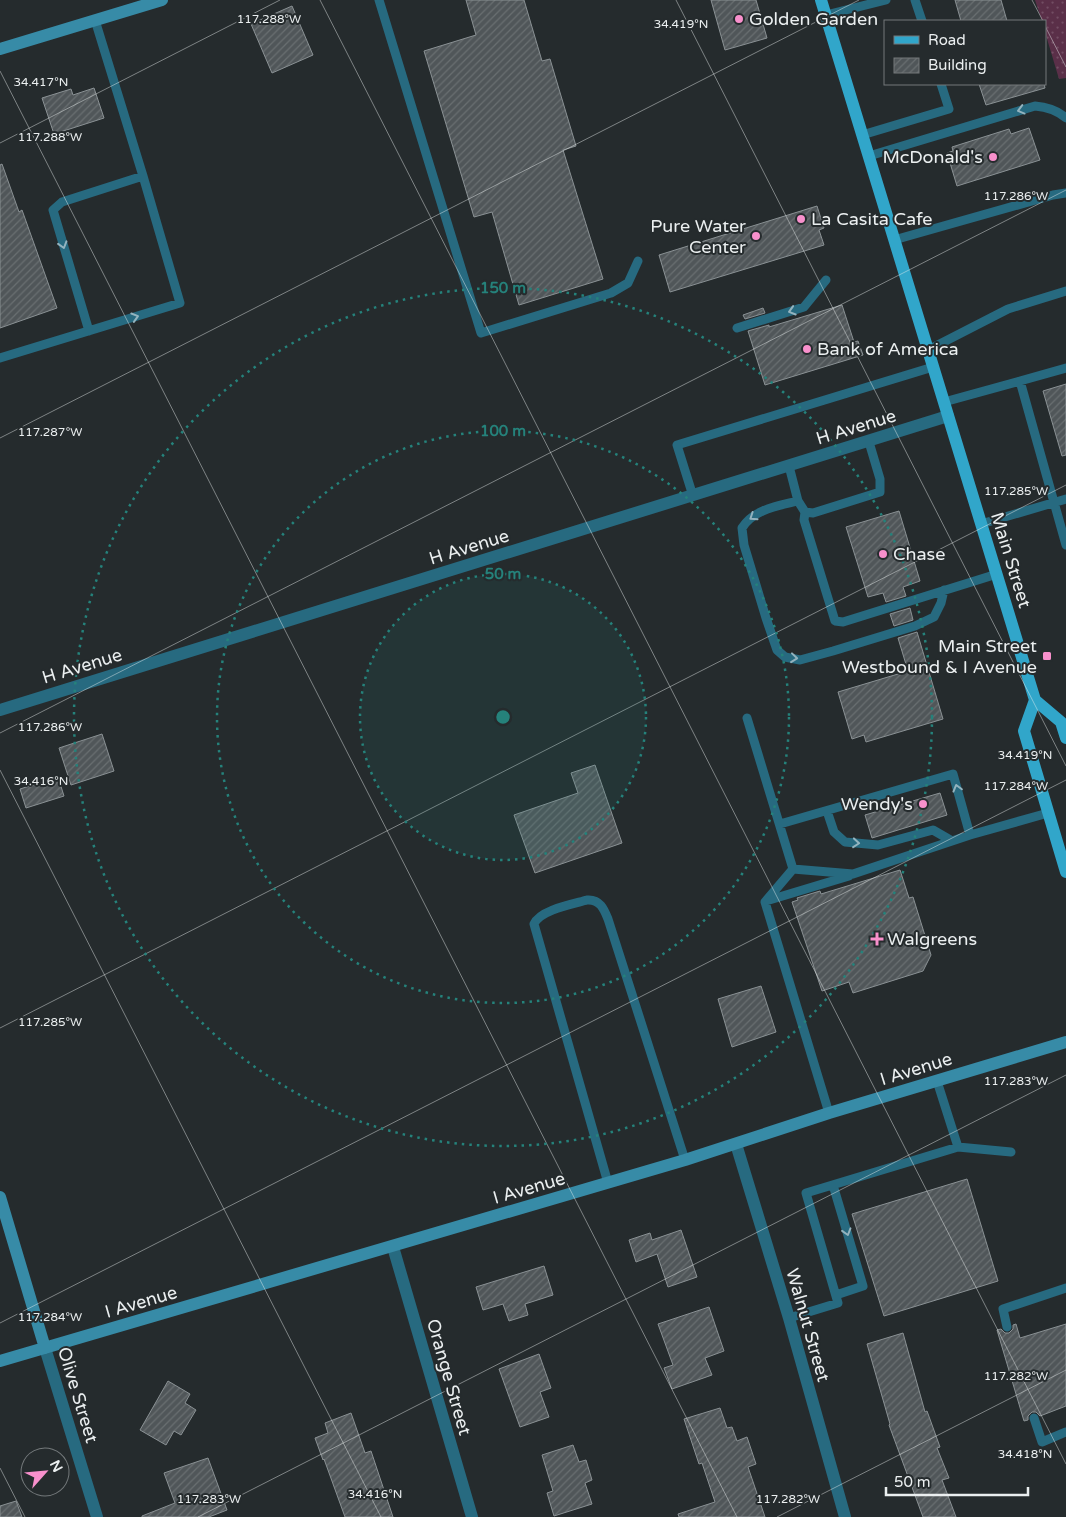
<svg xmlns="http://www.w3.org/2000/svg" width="1066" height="1517" viewBox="0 0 1066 1517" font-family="'Varela Round',sans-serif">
<defs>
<pattern id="grass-dots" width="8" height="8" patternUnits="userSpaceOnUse" patternTransform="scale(1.25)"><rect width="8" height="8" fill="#5a2f48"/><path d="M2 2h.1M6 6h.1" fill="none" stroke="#724d63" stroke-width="1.8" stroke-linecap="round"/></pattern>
<pattern id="building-hatch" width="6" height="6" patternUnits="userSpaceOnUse" patternTransform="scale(1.25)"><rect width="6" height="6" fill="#505659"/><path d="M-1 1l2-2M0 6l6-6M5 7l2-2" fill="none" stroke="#696f71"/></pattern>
</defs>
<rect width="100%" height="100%" fill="#252b2d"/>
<!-- grass -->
<path fill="url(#grass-dots)" d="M1035,0h31v78l-7,1 -14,-47v-11h-3z"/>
<!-- building -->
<path fill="url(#building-hatch)" stroke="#8a9194" d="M466,0h58l18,61 8,-2 26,87 -13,4 40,129 -84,26 -27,-93 -18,5 -50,-166 52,-16z
M711,0h45l11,38 -42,12z
M955,0h46l6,21h-46z
M292,6l21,49 -41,18 -21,-49z
M979,84h65l1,4 -59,17z
M94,88l10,30 -50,16 -12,-36 29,-9 2,6z
M1029,128l11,32 -83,26 -10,-33 6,-2 -1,-4 57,-18 2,5z
M2,164l17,48 3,-2 35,98 -57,20v-163z
M817,206l7,22 -5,2 5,15 -154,47 -11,-37z
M842,305l12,37 4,-1 5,14 -98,30 -17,-54 21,-6v2z
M763,308l2,5 -20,6 -2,-4z
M1066,384v71l-4,1 -19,-65z
M899,511l21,70 -17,6 3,9 -20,6 -3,-9 -15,4 -22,-70z
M910,608l3,12 -19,6 -4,-12z
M917,632l26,87 -77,23 -2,-7 -12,4 -14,-47 70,-21 -10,-33z
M102,734l12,37 -43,14 -12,-37z
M595,765l27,78 -87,30 -21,-58 64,-22 -7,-20z
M58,777l6,19 -38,12 -6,-19z
M940,793l7,22 -75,23 -7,-23z
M900,870l9,28 4,-1 18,58 -8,16 -70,22 -4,-11 -27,9 -30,-89 6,-2 -1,-2 23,-7 1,3z
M761,986l15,46 -44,15 -14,-48z
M967,1179l31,102 -114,35 -32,-102z
M681,1230l16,47 -29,10 -11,-33 -21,8 -7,-22 21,-7 2,7z
M544,1266l9,29 -28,9 3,11 -19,6 -6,-17 -20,6 -7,-23z
M709,1307l15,44 -19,7 7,17 -40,14 -8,-21 9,-3 -15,-41z
M1016,1324l4,14 46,-14v82l-26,10 -4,-4h-4l-4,4v4l-4,1 -27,-91 4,-1 4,4h4l4,-4v-4z
M903,1333l22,79 2,-1 13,36 -3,1 12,30 -7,2 14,37h-33l-34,-92 1,-1 -23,-80z
M539,1354l12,34 -11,4 9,25 -29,10 -21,-58z
M168,1381l22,13 -5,9 11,7 -15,25 -7,-4 -8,14 -26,-15z
M720,1408l7,20 5,-1 5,14 10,-4 9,27 -8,3 17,50h-86l-1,-3 37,-12 -13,-39 -3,1 -15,-45z
M351,1413l14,40 6,-2 22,66h-48l-21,-58 -1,1 -8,-22 13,-5 -3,-10z
M573,1445l6,17 7,-2 6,20 -7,3 7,21 -38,12 -7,-23 6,-2 -11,-36z
M208,1458l19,52 -18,7h-67v-1l33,-13 -11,-30z
M16,1501l6,16h-22v-11z"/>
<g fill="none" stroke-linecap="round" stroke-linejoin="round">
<!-- lane -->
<path stroke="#276a80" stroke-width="9" d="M379,0l102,333 130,-40 17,-10 10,-22
M915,0l7,21
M826,15l60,-15
M862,135l87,-26 -8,-25
M869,156l166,-50c12,1 22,4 31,12
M894,240l159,-45 13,-2
M737,328l67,-21 22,-27
M89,331l-36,-121 9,-8 81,-26
M928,350l80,-41 58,-18
M0,358l180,-55 -37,-127 -48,-156
M1020,381l46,-13
M944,402l76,-21 46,164
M789,466l9,35 7,11 8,1 67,-21v-13l-11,-37
M693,496l-16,-51 256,-78
M798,501c-20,5 -44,8 -56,27l2,17 22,73 11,32 8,7 15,3 33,-9 82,-25 19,-9 7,-14 3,-13
M805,512l-1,8 31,101 8,1 154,-48
M981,524l85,-25
M747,718l46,151
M827,811l7,21 11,10 33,3 55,-15 19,11
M780,824l173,-50 17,61
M766,901l83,-25
M765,902l28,-33 60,5 117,-39 78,-22
M765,902l64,211
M937,1081l21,66
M608,1183l-74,-259c6,-14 39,-20 53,-24 13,-1 17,9 21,19l77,241
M833,1185l30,101 -27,9
M789,1318l49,-15 -32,-110 152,-46 53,5
M1007,1327l-4,-18 63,-21
M1034,1418l8,24 24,-10"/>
<!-- street -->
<path stroke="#276a80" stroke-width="12" d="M0,710l948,-294
M736,1144l53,174 56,199
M393,1247l79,270
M45,1348l52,169"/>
<!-- secondary -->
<path stroke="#378ba7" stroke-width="12" d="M0,49l162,-49
M0,1197l45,151
M0,1361l685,-201 144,-47 237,-71"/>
<!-- primary -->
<path stroke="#31a6ca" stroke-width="12" d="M821,0l214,700 26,22 5,16
M1035,700l-11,31 42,141"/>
</g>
<!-- one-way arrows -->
<defs><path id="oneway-chevron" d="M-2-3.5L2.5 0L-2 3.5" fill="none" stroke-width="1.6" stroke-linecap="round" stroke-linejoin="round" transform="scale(1.25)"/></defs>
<g stroke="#93b3be">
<use href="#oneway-chevron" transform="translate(1021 110) rotate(165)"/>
<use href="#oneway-chevron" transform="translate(63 245) rotate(73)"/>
<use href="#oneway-chevron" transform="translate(792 311) rotate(163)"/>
<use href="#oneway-chevron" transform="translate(135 317) rotate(-17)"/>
<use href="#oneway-chevron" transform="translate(753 517) rotate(146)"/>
<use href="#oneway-chevron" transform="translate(794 658) rotate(6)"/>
<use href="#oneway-chevron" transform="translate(957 788) rotate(-105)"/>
<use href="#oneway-chevron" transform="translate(856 843) rotate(5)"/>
<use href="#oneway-chevron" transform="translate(847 1232) rotate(73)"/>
</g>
<!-- ticks -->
<path fill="none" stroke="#ebeff0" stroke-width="1" stroke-opacity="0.45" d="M320,0l746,1464M676,0l390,766M1032,0l11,21M1045,26l21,41M0,71l737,1446M0,143l280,-143M0,438l859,-438M0,733l1066,-543M0,770l381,747M0,1028l1066,-543M0,1323l1066,-543M0,1468l25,49M198,1517l868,-442M777,1517l289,-147"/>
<!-- distance rings -->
<circle cx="503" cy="717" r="143" fill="#25827b" fill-opacity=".12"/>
<g fill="none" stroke="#25827b" stroke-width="2.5" stroke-dasharray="2.5 5">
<circle cx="503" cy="717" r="143"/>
<circle cx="503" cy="717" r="286"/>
<circle cx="503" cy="717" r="429"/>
</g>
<!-- markers -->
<g fill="#f890cc" stroke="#252b2d" stroke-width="2">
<circle cx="739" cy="19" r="5"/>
<circle cx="993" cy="157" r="5"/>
<circle cx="801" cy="219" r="5"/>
<circle cx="756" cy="236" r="5"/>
<circle cx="807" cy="349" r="5"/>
<circle cx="883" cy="554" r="5"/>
<rect x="1042" y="651" width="10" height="10" rx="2.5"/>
<circle cx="923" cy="804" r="5"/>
<path d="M874.5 931.5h5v5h5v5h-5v5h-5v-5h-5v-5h5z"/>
</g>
<g text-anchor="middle" stroke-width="4" stroke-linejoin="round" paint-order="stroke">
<!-- poi labels -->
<g font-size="18" fill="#ebeff0" stroke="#252b2d" text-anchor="start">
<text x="749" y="25">Golden Garden</text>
<text x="983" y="163" text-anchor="end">McDonald's</text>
<text x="811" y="225">La Casita Cafe</text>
<text x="746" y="232" text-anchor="end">Pure Water<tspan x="746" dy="21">Center</tspan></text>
<text x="817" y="355">Bank of America</text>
<text x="893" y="560">Chase</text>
<text x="1037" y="652" text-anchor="end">Main Street<tspan x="1037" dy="21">Westbound &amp; I Avenue</tspan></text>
<text x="913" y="810" text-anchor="end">Wendy's</text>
<text x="887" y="945">Walgreens</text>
</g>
<!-- street labels -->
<g font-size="18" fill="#ebeff0" stroke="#252b2d">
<text transform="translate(856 427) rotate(-17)" y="6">H Avenue</text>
<text transform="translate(469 547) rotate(-17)" y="6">H Avenue</text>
<text transform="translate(1011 560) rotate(73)" y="6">Main Street</text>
<text transform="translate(82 666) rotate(-17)" y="6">H Avenue</text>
<text transform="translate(916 1069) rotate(-17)" y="6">I Avenue</text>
<text transform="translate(529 1188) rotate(-16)" y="6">I Avenue</text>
<text transform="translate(141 1302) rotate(-16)" y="6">I Avenue</text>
<text transform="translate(808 1325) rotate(74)" y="6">Walnut Street</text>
<text transform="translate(449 1377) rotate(74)" y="6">Orange Street</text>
<text transform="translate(78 1395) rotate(73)" y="6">Olive Street</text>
</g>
</g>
<g font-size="12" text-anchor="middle" fill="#ebeff0" stroke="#252b2d" stroke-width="4" stroke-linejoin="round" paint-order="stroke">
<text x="269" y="23">117.288°W</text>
<text x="681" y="28">34.419°N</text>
<text x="41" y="86">34.417°N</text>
<text x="50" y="141">117.288°W</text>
<text x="1016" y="200">117.286°W</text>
<text x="50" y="436">117.287°W</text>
<text x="1016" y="495">117.285°W</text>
<text x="50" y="731">117.286°W</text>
<text x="1025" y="759">34.419°N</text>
<text x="41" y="785">34.416°N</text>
<text x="1016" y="790">117.284°W</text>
<text x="50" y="1026">117.285°W</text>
<text x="1016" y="1085">117.283°W</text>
<text x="50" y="1321">117.284°W</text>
<text x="1016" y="1380">117.282°W</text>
<text x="1025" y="1458">34.418°N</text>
<text x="375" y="1498">34.416°N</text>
<text x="209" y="1503">117.283°W</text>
<text x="788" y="1503">117.282°W</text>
</g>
<circle cx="503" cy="717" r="8" fill="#25827b" stroke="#252b2d" stroke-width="2.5"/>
<g font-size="15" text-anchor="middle" font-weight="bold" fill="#25827b" stroke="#252b2d" stroke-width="4" stroke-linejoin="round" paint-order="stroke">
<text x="503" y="293">150 m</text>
<text x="503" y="436">100 m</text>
<text x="503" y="579">50 m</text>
</g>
<!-- legend -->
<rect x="884" y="20" width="162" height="65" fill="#252b2d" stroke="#74797b"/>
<rect x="894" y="36" width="25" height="8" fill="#31a6ca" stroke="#74797b"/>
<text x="928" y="45" font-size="15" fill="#ebeff0">Road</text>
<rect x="894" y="58" width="25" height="15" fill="url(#building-hatch)" stroke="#74797b"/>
<text x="928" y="70" font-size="15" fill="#ebeff0">Building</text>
<!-- north arrow -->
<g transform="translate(45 1472) rotate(63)"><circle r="24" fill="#252b2d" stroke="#74797b"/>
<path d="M0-4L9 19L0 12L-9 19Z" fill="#f890cc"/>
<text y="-8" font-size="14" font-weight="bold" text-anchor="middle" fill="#ebeff0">N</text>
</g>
<!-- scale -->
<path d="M886 1487v8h142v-8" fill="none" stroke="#ebeff0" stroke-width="2.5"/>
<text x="894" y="1487" font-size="15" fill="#ebeff0" stroke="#252b2d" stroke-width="4" paint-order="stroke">50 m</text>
</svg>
